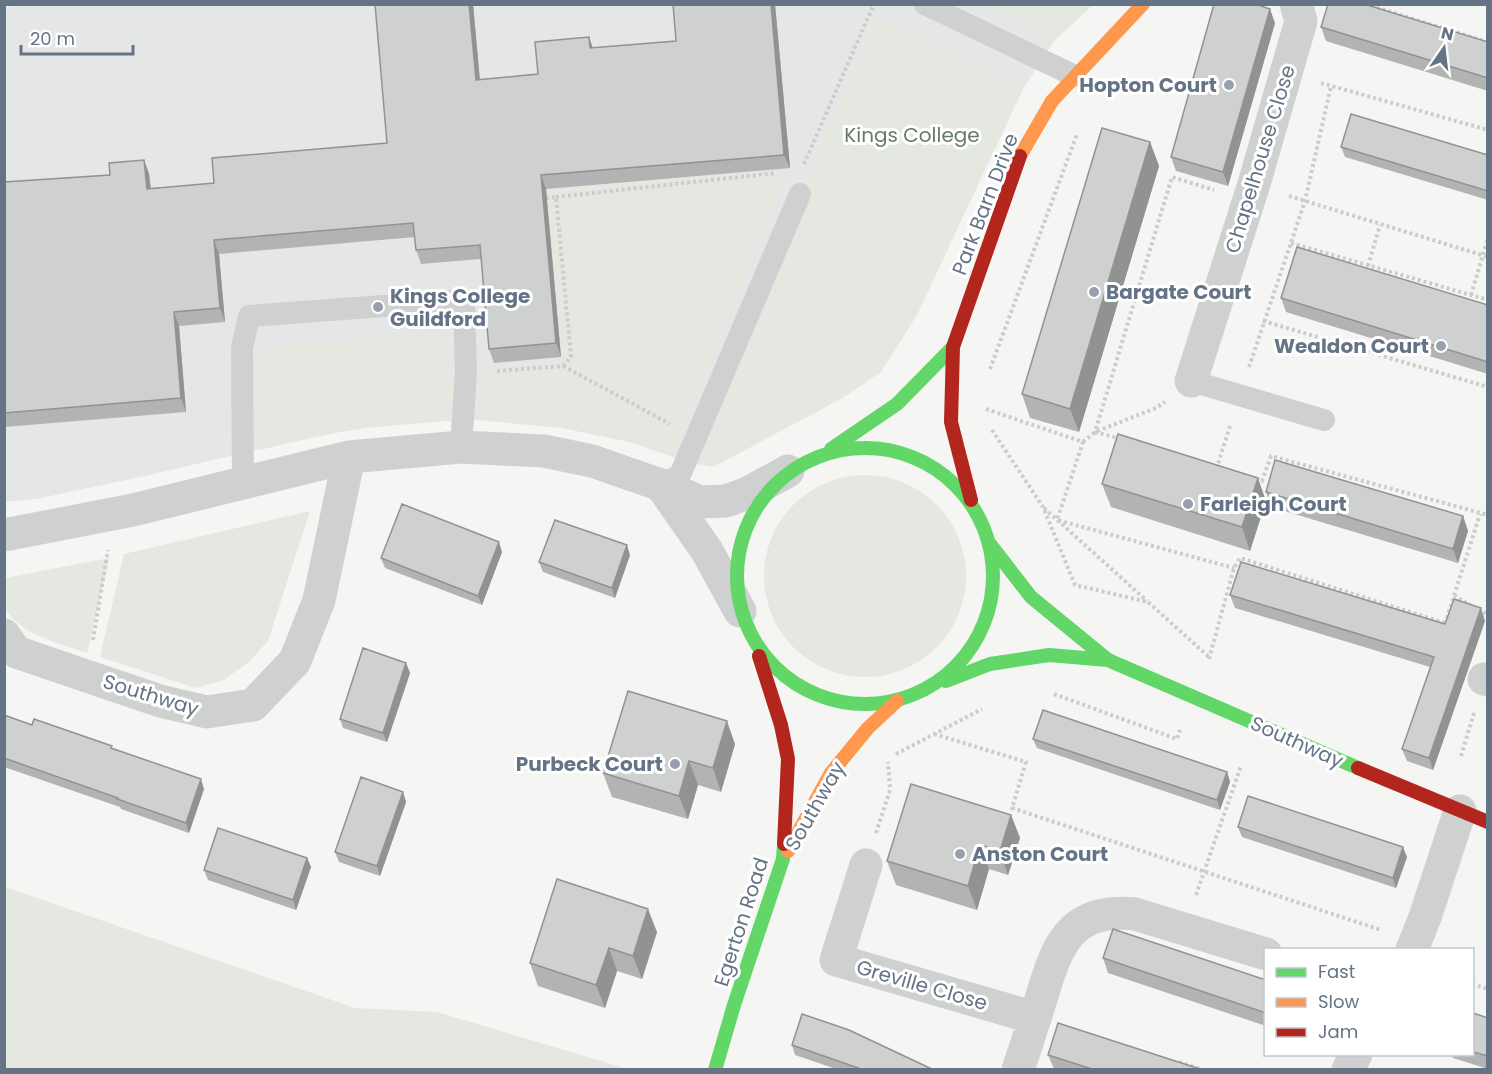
<svg xmlns="http://www.w3.org/2000/svg" width="1492" height="1074" viewBox="0 0 1492 1074" font-family="Poppins,sans-serif">
<rect width="100%" height="100%" fill="#f5f5f3"/>
<!-- built -->
<path fill="#e5e7e6" d="M35,4h949l70,37 -31,48 -148,-73 -188,446 -57,-20 -68,-14 -82,-8 -36,1 -78,7 -51,8 -170,40 -109,23 -31,3 -1,-495z"/>
<!-- green -->
<path fill="#e4e8e1" d="M984,5h109l-39,36z
M875,16l148,73 -106,226 -36,57 -40,27 -128,68 -26,-5z
M790,168l-119,288 -41,-14 -68,-14 -82,-8 1,-48 82,-6 -17,-177z
M434,335l17,12 4,74c-66,-1 -131,13 -195,29l-8,-86 4,-12 10,-5z
M764 576a101 101 0 1 1 202 0a101 101 0 1 1-202 0Z
M310,511l-42,130 -18,20 -26,19 -28,8 -96,-31 24,-103z
M109,558l-22,95c-25,-9 -77,-20 -83,-51 -1,-7 0,-16 1,-24z
M5,887l350,121 82,4 191,57h-623z"/>
<g fill="none" stroke-linecap="round" stroke-linejoin="round">
<!-- path -->
<path stroke="#cccccd" stroke-width="4" stroke-dasharray="3 3" stroke-linecap="butt" d="M1365,4l123,38
M1321,83l167,47
M804,164l70,-160
M1289,196l199,61
M556,197l220,-24
M1291,243l197,57
M1368,266l12,-41
M1471,295l17,-57
M1263,321l225,66
M563,366l107,58
M1249,367l56,-166 26,-115
M990,369l87,-235
M497,371l66,-5 8,-9 -15,-160 -9,1
M986,409l97,33 -26,78 177,48
M992,430l51,77 32,78 73,17 62,56
M1121,439l-26,-7 77,-255 42,13
M1083,442l12,-10 61,-24 9,-6
M1215,467h2l14,-44
M1256,479l6,2 9,-25 217,59
M1044,508l103,93
M1454,595l17,11
M1478,609l10,6
M1445,624l35,-110
M93,640l15,-90
M1209,659l25,-91 6,-10 205,65
M1054,694l123,45 3,-9
M934,734l92,28 -14,46 369,122
M896,754l86,-45
M1461,756l13,-43
M876,833l14,-43 -2,-28
M1196,895l45,-129
M1472,984l16,5
M1179,1062l25,8"/>
<!-- lane -->
<path stroke="#cfd0d0" stroke-width="22" d="M925,4l150,72
M1191,381l133,39
M243,482l-1,-134 7,-32 215,-16 2,73 -5,74
M661,485l19,-10 120,-281"/>
<!-- street -->
<path stroke="#cfd0d0" stroke-width="33" d="M1191,381l63,-197 47,-163 -5,-17
M661,485l46,66 33,60
M4,535l129,-25 216,-53 112,-10 83,4 48,10 69,24 39,17 26,-1 22,-8 40,-22
M4,635l12,17 144,49 47,11 46,-7 42,-44 24,-61 30,-143
M1484,679l4,1
M866,865l-30,95 199,58c19,-57 24,-112 100,-104l131,40
M1412,950l13,-33 35,-106
M1018,1070l17,-52
M1348,1070l8,-16"/>
<!-- fast -->
<path stroke="#63d668" stroke-width="14" d="M737 576a128 128 0 1 1 256 0a128 128 0 1 1-256 0Z
M831,449l66,-45 56,-57
M990,544l41,53 77,63 250,108
M946,681l44,-17 59,-9 59,5
M715,1070l19,-65 49,-146 1,-15"/>
<!-- slow -->
<path stroke="#ff974d" stroke-width="14" d="M1020,156l32,-55 91,-97
M788,851l43,-78 37,-45 29,-27"/>
<!-- jam -->
<path stroke="#b3261e" stroke-width="14" d="M971,500l-20,-78 2,-75 67,-191
M759,656l22,69 7,34 -4,85
M1358,768l130,54"/>
</g>
<!-- wall -->
<path fill="#b2b3b3" d="M375,4h98l7,75 58,-5 55,-26 83,-7 -3,-37h102l15,164 -244,21 15,168 -67,6 -5,-14 -8,-90 -60,5 -5,-14 -1,-13 -196,17 6,68 -46,4 7,86 -182,15v-245l106,-7 34,-15 5,14 2,14 63,-5 173,-40z
M1275,23l-47,163 -52,-15 -5,-14z
M1321,27l167,15v49l-162,-50z
M1150,142l9,24 -80,266 -49,-14 -8,-24z
M1341,147l147,8v45l-143,-43z
M1281,298l207,7v69l-202,-62z
M1102,484l164,17 -16,50 -139,-44z
M1266,492l197,24 5,15 -10,32 -187,-56z
M502,552l-20,53 -97,-37 -4,-10z
M630,555l-15,43 -72,-26 -4,-10z
M1230,595l215,29 40,-3 -52,149 -26,-9 -5,-12 28,-82 -195,-59z
M406,663l4,10 -23,69 -44,-14 -3,-9z
M4,715l28,10 81,24 91,40 -15,44 -68,-24 -1,-2 -116,-40z
M1033,739l194,33 3,10 -10,28 -183,-62z
M735,744l-14,48 -23,-7 -10,34 -76,-22 -9,-24z
M403,792l3,10 -26,74 -41,-14 -4,-10z
M1011,815l9,23 -12,37 -19,-6 -12,41 -81,-25 -9,-24z
M1238,827l169,30 -11,31 -154,-51z
M307,858l4,9 -15,43 -88,-30 -4,-10z
M657,932l-15,47 -25,-8 -12,37 -67,-22 -8,-23z
M1103,958l163,22v46l-158,-53z
M1473,1013l15,5v51l-35,-11 -1,-4h21z
M792,1045l142,25h-95l-44,-15z
M1048,1055l155,15h-147l-2,-1z"/>
<!-- shaded-wall -->
<path fill="#919292" d="M469,4h4l8,90 -5,-14z
M771,4h4l15,164 -6,-13z
M1270,9l5,14 -47,163 -5,-14z
M589,37l5,14 -4,-3z
M1150,142l9,24 -80,266 -9,-23z
M144,160l5,14 3,28 -5,-13z
M541,175l5,14 15,168 -5,-14z
M214,240l5,14 6,68 -5,-14z
M174,312l5,14 7,86 -5,-14z
M1258,478l8,23 -16,50 -8,-24z
M1463,516l5,15 -10,32 -5,-14z
M499,542l3,10 -20,53 -4,-9z
M627,545l3,10 -15,43 -3,-10z
M1481,608l4,13 -52,149 -4,-12z
M406,663l4,10 -23,69 -4,-9z
M727,721l8,23 -14,48 -8,-24z
M689,761l9,24 -10,34 -9,-23z
M1227,772l3,10 -10,28 -3,-10z
M201,779l3,10 -15,44 -3,-10z
M403,792l3,10 -26,74 -3,-10z
M1011,815l9,23 -12,37 -8,-24z
M980,845l9,24 -12,41 -9,-24z
M1403,847l4,10 -11,31 -3,-10z
M307,858l4,9 -15,43 -3,-10z
M648,909l9,23 -15,47 -9,-23z
M609,948l8,23 -12,37 -9,-23z"/>
<!-- building -->
<path fill="#cfd0d0" stroke="#919292" stroke-width="1.5" d="M375,4h94l7,76 62,-6 -3,-32 54,-5 1,11 86,-7 -3,-37h98l13,151 -243,20 15,168 -67,6 -9,-104 -64,5 -3,-27 -199,17 6,68 -46,4 7,86 -177,15v-231l106,-7 -1,-12 35,-3 3,29 67,-6 -2,-25 175,-15z
M1214,4h41l15,5 -47,163 -52,-15z
M1328,4h36l124,38v36l-167,-51z
M1351,114l137,41v36l-147,-44z
M1102,128l48,14 -80,267 -48,-15z
M1297,247l191,58v57l-207,-64z
M1118,434l140,44 -16,49 -140,-43z
M1275,460l188,56 -10,33 -187,-57z
M402,504l97,38 -21,54 -97,-38z
M555,520l72,25 -15,43 -73,-26z
M1241,562l204,62 9,-25 27,9 -52,150 -27,-9 32,-92 -204,-62z
M363,648l43,15 -23,70 -43,-14z
M628,691l99,30 -14,47 -24,-7 -10,35 -76,-23z
M1043,710l184,62 -10,28 -184,-61z
M4,715l28,10 2,-6 78,27 -1,2 90,31 -15,44 -69,-24 1,-1 -114,-40z
M361,777l42,15 -26,74 -42,-14z
M911,784l100,31 -11,36 -20,-6 -12,41 -81,-25z
M1248,796l155,51 -10,31 -155,-51z
M218,828l89,30 -14,42 -89,-30z
M557,879l91,30 -15,47 -24,-8 -13,37 -66,-22z
M1113,929l153,51v33l-163,-55z
M1473,1013l15,5v38l-15,-4z
M802,1014l47,16 85,40h-70l-72,-25z
M1058,1023l145,47h-108l-47,-15z"/>
<!-- markers -->
<g fill="#97a0ac" stroke="#fff" stroke-width="2">
<circle cx="1229" cy="85" r="6"/>
<circle cx="1094" cy="292" r="6"/>
<circle cx="378" cy="307" r="6"/>
<circle cx="1441" cy="346" r="6"/>
<circle cx="1188" cy="504" r="6"/>
<circle cx="675" cy="764" r="6"/>
<circle cx="960" cy="854" r="6"/>
</g>
<g text-anchor="middle" stroke-width="6" stroke-linejoin="round" paint-order="stroke">
<!-- poi labels -->
<g font-size="20" font-weight="bold" fill="#647385" stroke="#fff" text-anchor="start">
<text x="1217" y="92" text-anchor="end">Hopton Court</text>
<text x="1106" y="299">Bargate Court</text>
<text x="390" y="303">Kings College<tspan x="390" dy="23">Guildford</tspan></text>
<text x="1429" y="353" text-anchor="end">Wealdon Court</text>
<text x="1200" y="511">Farleigh Court</text>
<text x="663" y="771" text-anchor="end">Purbeck Court</text>
<text x="972" y="861">Anston Court</text>
</g>
<!-- park labels -->
<g font-size="20" fill="#657c63" stroke="#fff">
<text x="912" y="142">Kings College</text>
</g>
<!-- street labels -->
<g font-size="20" fill="#647385" stroke="#fff">
<text transform="translate(1260 159) rotate(-73)" y="7">Chapelhouse Close</text>
<text transform="translate(985 204) rotate(-69)" y="7">Park Barn Drive</text>
<text transform="translate(151 695) rotate(17)" y="7">Southway</text>
<text transform="translate(1297 742) rotate(24)" y="7">Southway</text>
<text transform="translate(815 806) rotate(-60)" y="7">Southway</text>
<text transform="translate(741 922) rotate(-72)" y="7">Egerton Road</text>
<text transform="translate(922 985) rotate(16)" y="7">Greville Close</text>
</g>
</g>
<!-- border -->
<rect width="1492" height="1074" fill="none" stroke="#647385" stroke-width="12"/>
<!-- legend -->
<rect x="1264" y="948" width="210" height="108" fill="#ffffff" stroke="#c1c7ce" stroke-width="1.5"/>
<rect x="1276" y="968" width="30" height="9" fill="#63d668" stroke="#c1c7ce" stroke-width="1.5"/>
<text x="1318" y="978" font-size="18" fill="#647385">Fast</text>
<rect x="1276" y="998" width="30" height="9" fill="#ff974d" stroke="#c1c7ce" stroke-width="1.5"/>
<text x="1318" y="1008" font-size="18" fill="#647385">Slow</text>
<rect x="1276" y="1028" width="30" height="9" fill="#b3261e" stroke="#c1c7ce" stroke-width="1.5"/>
<text x="1318" y="1038" font-size="18" fill="#647385">Jam</text>
<!-- north arrow -->
<g transform="translate(1444 48) rotate(14)" stroke="#ffffff" stroke-width="4.5" paint-order="stroke">
<path d="M0-4.5L10 22L0 15L-10 22Z" fill="#647385"/>
<text y="-9" font-size="16" font-weight="bold" text-anchor="middle" fill="#647385">N</text>
</g>
<!-- scale -->
<path d="M21 45v9h112v-9" fill="none" stroke="#647385" stroke-width="3"/>
<text x="30" y="45" font-size="18" fill="#647385" stroke="#ffffff" stroke-width="4.5" paint-order="stroke">20 m</text>
</svg>
